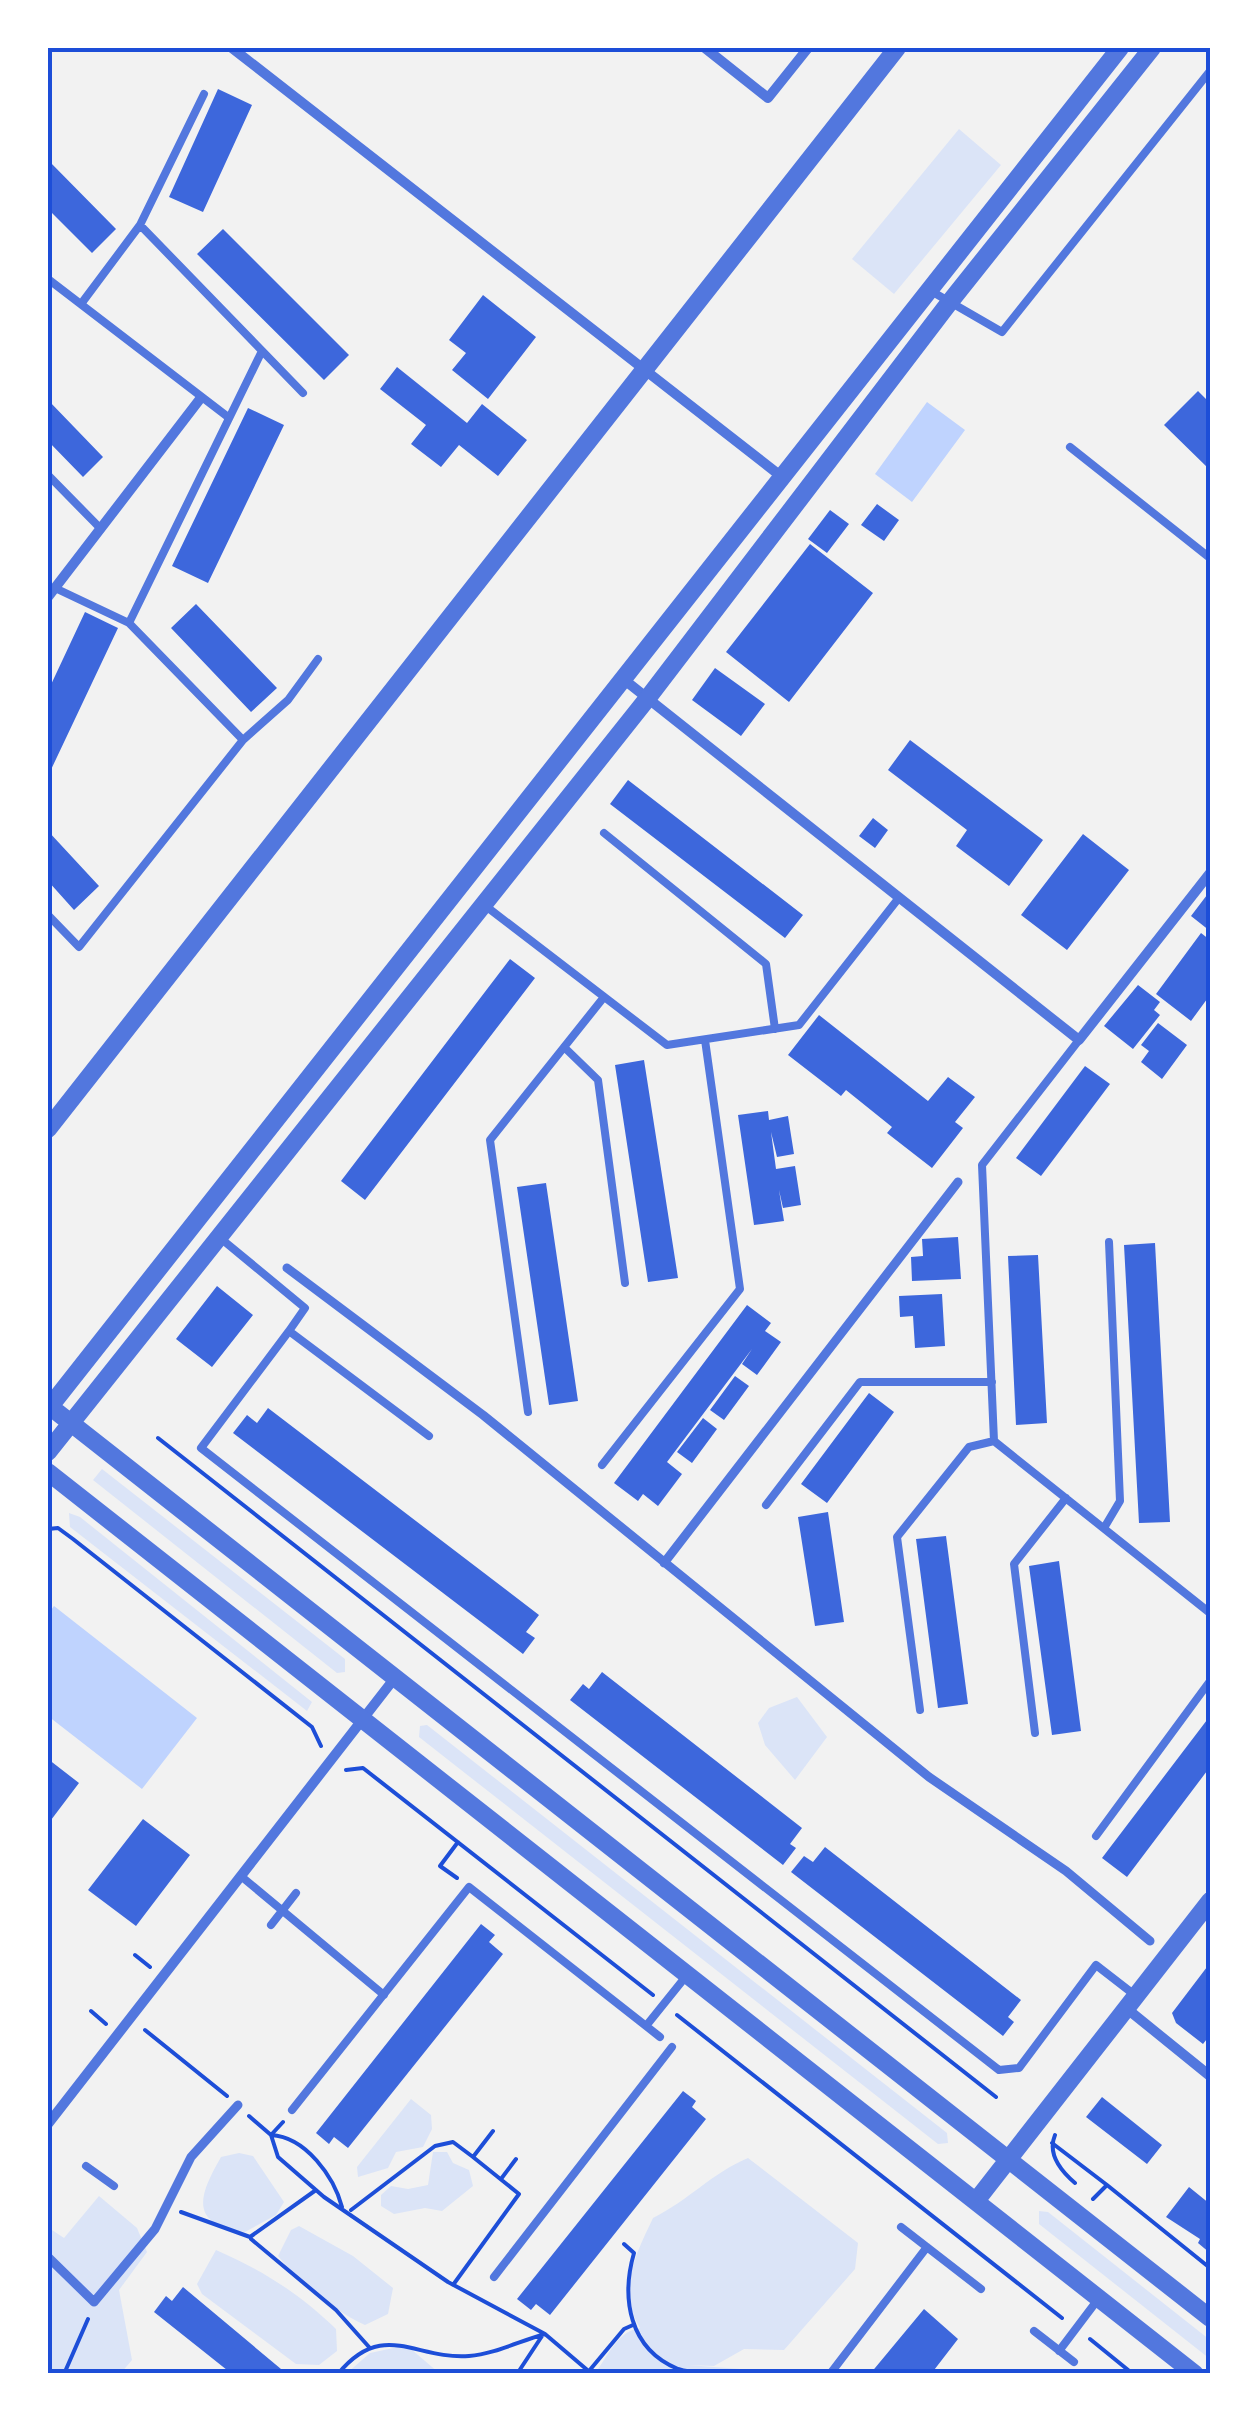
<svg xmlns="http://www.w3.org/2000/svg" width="1258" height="2421" viewBox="0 0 1258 2421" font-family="'Playfair Display',serif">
<rect width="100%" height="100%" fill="#f2f2f2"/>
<!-- green -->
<path fill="#dbe4f7" d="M959,129l42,36 -107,129 -42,-35z
M102,1469l243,190v13l-8,1 -244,-193z
M69,1513l11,4 232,185 -5,9 -237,-184z
M797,1697l30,40 -32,43 -30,-35 -7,-22 11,-15z
M427,1725l520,408 1,10 -10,1 -519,-407 1,-11z
M411,2099l20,16 1,14 -9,18 -27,5 -8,16 -30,9 -1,-10z
M433,2152h14l6,11 16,7 4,16 -31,25 -17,-3 -31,6 -13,-8v-11l10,-9 17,3 20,-4z
M239,2153l14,3 31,46 -8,13 -31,17c-56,-8 -47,-35 -24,-75z
M748,2158l110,85 -3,26 -71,81 -40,-1 -30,17 -26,-1 52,4 6,4 -142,1 -6,-5c12,-17 21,-38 42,-41 -23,-38 -4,-74 13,-110 36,-18 59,-45 95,-60z
M99,2196l38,32 10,24 -28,38 13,70 -11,13 -73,1v-139l4,-5 12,8z
M1039,2211l9,1 162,128v19l-171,-135z
M299,2226l54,30 40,32 -5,26 -23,11c-31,-14 -65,-42 -87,-69l13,-26z
M216,2250c46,20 83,43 120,79l1,22 -18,14 -23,-1 -94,-70 -5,-10z
M398,2347l13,2 28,24 -93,1 24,-21z"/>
<!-- water -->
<path fill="#bfd3fe" d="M927,402l38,28 -53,72 -37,-28z
M54,1606l143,112 -55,71 -94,-73v-102z"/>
<!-- building -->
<path fill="#3d67dc" d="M218,89l34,16 -49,107 -34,-15z
M48,160l68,69 -24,24 -44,-44z
M223,229l126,126 -25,25 -127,-126z
M483,295l53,42 -48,62 -36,-29 14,-17 -17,-13z
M397,367l70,56 15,-19 45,36 -29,36 -39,-31 -18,22 -30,-23 15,-19 -46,-36z
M1198,391l12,12v67l-46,-45z
M48,400l55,57 -20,20 -35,-36z
M248,408l36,17 -76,158 -36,-17z
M877,504l22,16 -15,21 -23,-16z
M830,510l19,14 -22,29 -19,-14z
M810,544l63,49 -84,109 -63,-50z
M196,604l81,84 -26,24 -80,-84z
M85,612l33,16 -70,148v-85z
M715,668l50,36 -24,32 -49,-36z
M910,740l133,100 -34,46 -53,-40 11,-16 -79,-60z
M628,780l175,135 -18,23 -175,-134z
M873,818l15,12 -13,18 -16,-12z
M48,831l51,55 -25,24 -26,-29z
M1083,834l46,36 -62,80 -46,-35z
M1210,891v40l-19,-15z
M1201,933l9,7v55l-19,26 -35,-27z
M510,959l25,19 -170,222 -24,-19z
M1138,985l22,17 -6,8 6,5 -27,34 -29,-23z
M819,1015l109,86 20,-24 27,20 -20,25 8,6 -31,40 -45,-35 5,-6 -46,-37 -5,6 -53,-41z
M1158,1023l29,22 -25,34 -21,-17 8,-11 -8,-6z
M644,1060l34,218 -30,4 -33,-217z
M1085,1066l25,18 -69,92 -25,-18z
M768,1111l1,9 19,-4 6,38 -17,3 -6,-25 5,37 19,-3 6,39 -18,3 -4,-18 5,31 -30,4 -16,-110z
M546,1183l32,218 -29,4 -32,-218z
M958,1237l3,42 -49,2 -1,-24 12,-1 -1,-17z
M1155,1243l15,279 -31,1 -15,-278z
M1038,1255l9,168 -31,2 -8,-169z
M217,1286l36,29 -41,52 -36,-28z
M942,1294l3,52 -30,2 -2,-32 -13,1 -1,-21z
M747,1305l24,18 -6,8 16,11 -24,33 -15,-11 10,-15 -85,113 15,12 -24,32 -15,-12 -5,7 -24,-18z
M735,1376l14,10 -25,34 -14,-10z
M869,1393l25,19 -67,91 -26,-19z
M268,1408l271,207 -13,17 9,6 -12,16 -290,-221 14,-18 10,8z
M703,1418l14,11 -25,34 -15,-11z
M828,1512l16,110 -29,4 -17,-109z
M946,1536l22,168 -30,4 -22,-169z
M1059,1561l22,170 -29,4 -23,-169z
M602,1672l200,156 -12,16 6,4 -13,17 -213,-165 13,-16 6,5z
M1210,1716v51l-83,110 -25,-19z
M48,1759l31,24 -31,41z
M143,1819l47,36 -54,71 -48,-36z
M825,1847l196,153 -13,17 6,5 -11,14 -212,-164 13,-16 9,6z
M481,1924l14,11 -6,7 14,12 -155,194 -14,-11 -5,7 -13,-11z
M1210,1963v72l-7,9 -27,-21 -4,-10z
M683,2091l13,10 -4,6 14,12 -156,196 -14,-11 -5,6 -14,-11z
M1102,2097l60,48 -15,19 -61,-47z
M1189,2187l21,17 -3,8 3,3v38l-12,-10 2,-4 -34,-22z
M183,2287l104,87h-55l-78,-62 12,-16 6,5z
M924,2309l34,30 -27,35h-61z"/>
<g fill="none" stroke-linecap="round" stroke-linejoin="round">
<!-- path -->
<path stroke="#1d4ed8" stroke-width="4" d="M158,1438l838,659
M48,1529l10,-1 15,11 239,188 9,19
M346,1770l17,-2 290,227
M457,1878l-17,-12 18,-24
M135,1955l15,12
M91,2011l15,13
M677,2015l385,303
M145,2030l82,66
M249,2116l22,19 7,22 46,40 124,85 97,52 47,40
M283,2122l-12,13c35,2 63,42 71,72
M1055,2135c-8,19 6,36 20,48
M1052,2143l55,42
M501,2179l15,-20
M1093,2199l14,-14 103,83
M351,2210l84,-64 18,-4 20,15
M181,2212l69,25 66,-47
M251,2239l85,71 33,37
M624,2244l10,9c-13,45 -5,96 44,116 14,5 33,3 48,5
M453,2285l66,-91 -46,-37 20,-26
M1090,2339l43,35
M589,2371l35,-42 9,-4
M64,2374l24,-55
M338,2374c45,-55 77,-14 131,-18 25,-2 51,-15 76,-22
M517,2374l25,-38"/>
<!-- service -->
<path stroke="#5277de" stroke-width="8" d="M140,225l163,168
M48,279l180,138
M931,291l71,41 208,-261
M81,304l59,-79 64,-131
M1070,447l140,111
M48,475l53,54
M55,588l74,35 114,117
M129,623l132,-270
M604,833l162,131 9,65
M483,904l184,141 132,-20 99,-126
M48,915l31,32 164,-207 45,-40 30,-41
M564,1047l34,33 27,203
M219,1237l86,71 -16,23 140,105
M289,1331l-88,117 798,622 20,-2 77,-103 40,31
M528,1412l-38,-272 114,-143
M994,1441l-12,-276 97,-125
M602,1465l138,-176 -35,-249
M766,1505l94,-123h132
M1104,1528l16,-27 -11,-259
M920,1710l-23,-173 72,-90 25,-6 216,172
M1035,1733l-21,-169 52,-66
M1096,1836l114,-155
M242,1877l142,118
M271,1925l25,-32
M646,2026l41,-51
M292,2110l177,-223 191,150
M86,2166l28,20
M901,2227l80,62
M494,2277l178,-230
M1034,2331l40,31
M1059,2351l40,-53
M830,2374l97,-127"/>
<!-- pedestrian -->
<path stroke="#5277de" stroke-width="9" d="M287,1268l196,147 446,362 137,94 84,70
M664,1563l294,-381
M48,2257l46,45 61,-73 36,-72 47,-52"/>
<!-- minor -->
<path stroke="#5277de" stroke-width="10" d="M232,48l550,429
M705,48l63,50 40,-50
M48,597l152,-198
M622,678l457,362 131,-167
M1126,2008l84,68
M48,2124l346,-445"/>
<!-- tertiary -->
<path stroke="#5277de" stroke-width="18" d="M48,1129l849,-1081
M48,1405l1162,913
M48,1409l1072,-1361
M48,1452l599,-753 302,-396 203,-255
M48,1472l1147,902
M976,2201l234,-300"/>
</g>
<!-- border -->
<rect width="1258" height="2421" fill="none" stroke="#ffffff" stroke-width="100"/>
<rect x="50" y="50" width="1158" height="2321" fill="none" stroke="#1d4ed8" stroke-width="4"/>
</svg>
